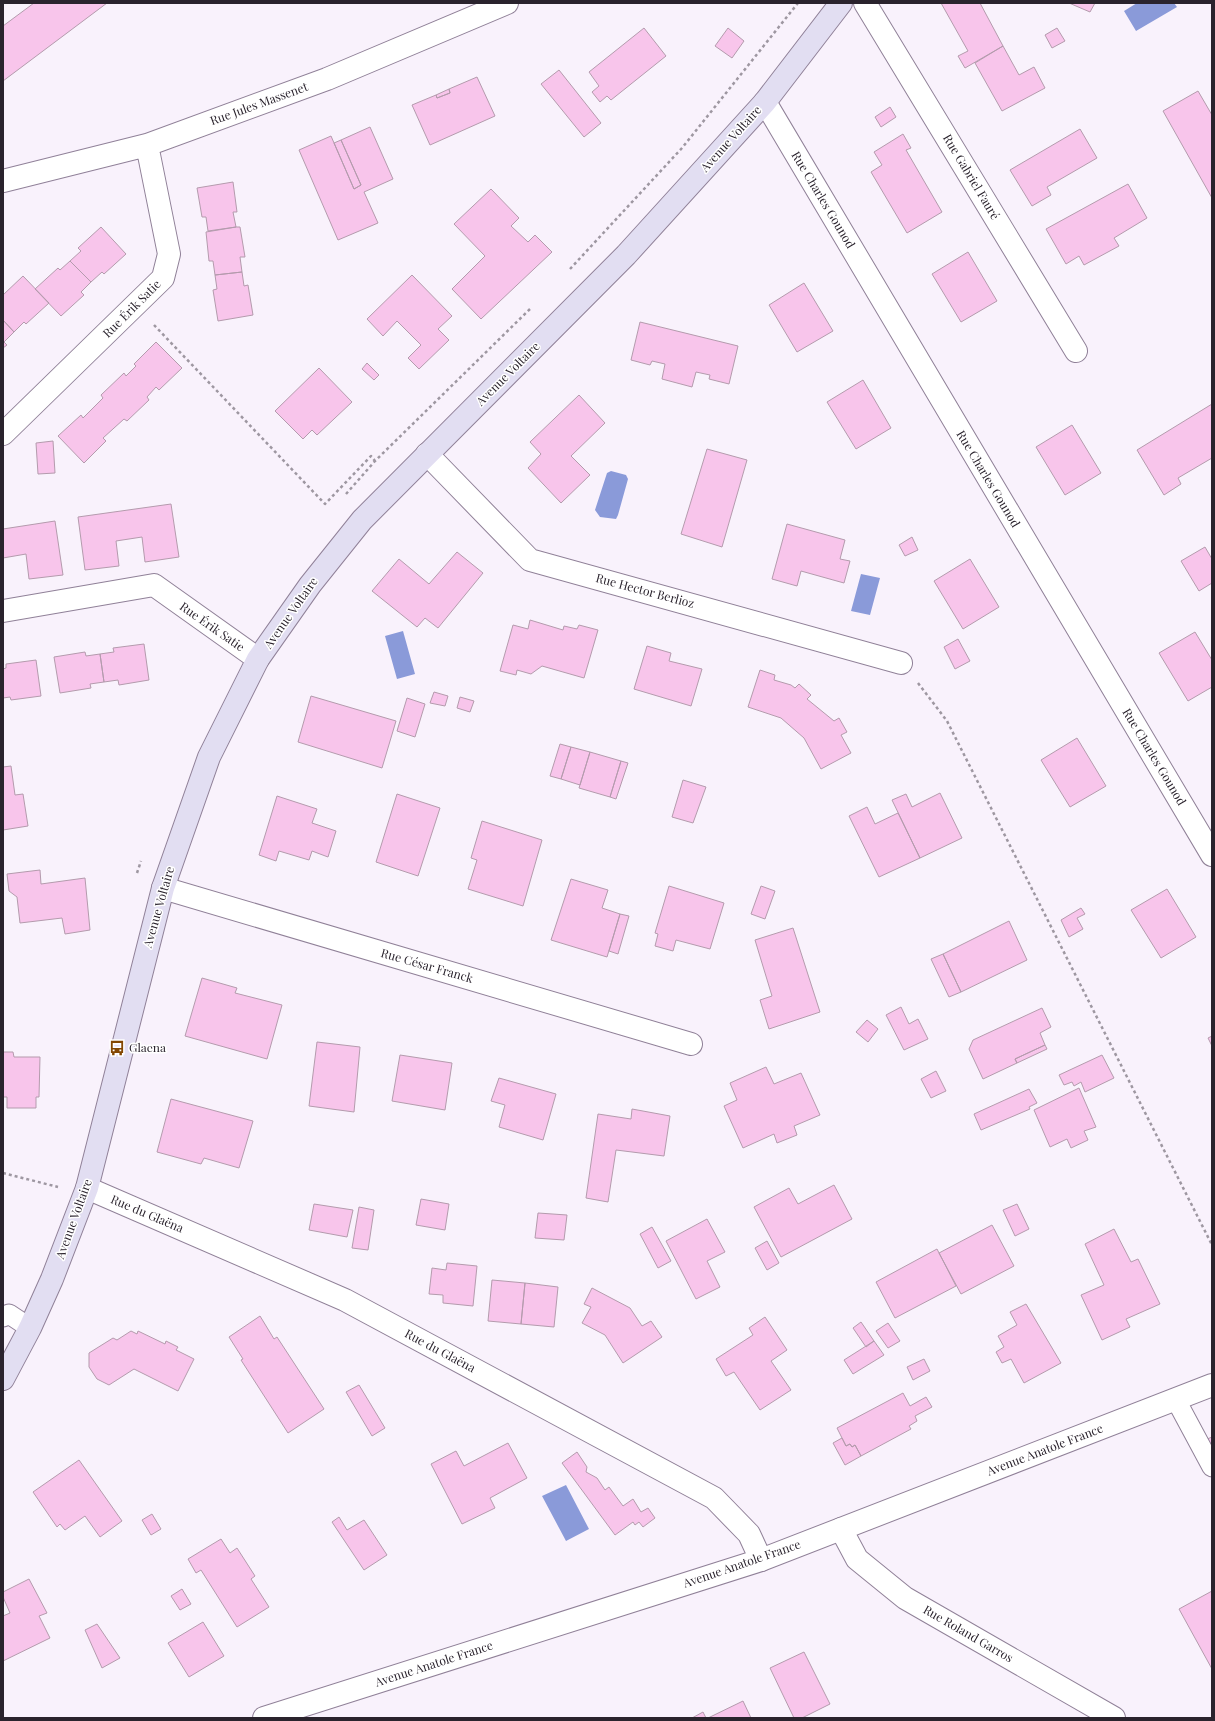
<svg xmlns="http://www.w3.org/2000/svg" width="1215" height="1721" viewBox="0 0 1215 1721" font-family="'Playfair Display',serif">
<rect width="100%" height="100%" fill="#f9f2fc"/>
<!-- water -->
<path fill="#8a9ad9" d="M1137,3h37l3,4 -41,24 -12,-20z
M611,471l15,4 2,4 -10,36 -2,4 -16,-2 -5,-7 12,-37z
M861,574l19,4 -10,37 -19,-4z
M403,631l12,43 -18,5 -12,-43z
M566,1485l23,44 -23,12 -24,-45z"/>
<!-- building -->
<path fill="#f8c5eb" stroke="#b49bad" d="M34,3h73l-104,78v-55z
M941,3h39l23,43 -38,22 -7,-12 10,-5z
M1069,3h26l-5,9z
M644,28l22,28 -55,44 -4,-4 -7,6 -8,-10 7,-6 -10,-14z
M728,28l16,13 -12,17 -17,-12z
M1057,28l8,13 -13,7 -7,-13z
M1003,46l16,29 15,-8 11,21 -43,23 -27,-48z
M559,70l42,53 -17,14 -43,-53z
M477,77l18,39 -65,29 -18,-40 24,-10 1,3 13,-5 -1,-4z
M449,89l1,4 -13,5 -1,-3z
M1198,91l14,24v83l-49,-87z
M890,107l6,10 -15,10 -6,-10z
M370,127l23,52 -29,13 14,31 -40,17 -39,-90 32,-14 23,53 7,-4 -20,-45z
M1080,129l17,29 -50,29 4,8 -19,11 -22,-36z
M903,134l8,14 -5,2 36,62 -35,21 -36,-61 11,-7 -8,-13z
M341,140l20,45 -7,4 -20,-46z
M233,182l4,30h-4l3,15 -28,4 -2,-14h-4l-5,-29z
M1128,184l19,34 -33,20 5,8 -35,19 -5,-9 -13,8 -20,-35z
M491,189l28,29 -8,8 17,16 7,-7 17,17 -71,67 -29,-30 33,-33 -31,-32z
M101,227l25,27 -22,20 -2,-2 -11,10 -21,-21 11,-10 -3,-3z
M236,227h4l5,30h-5l2,15 -27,3 -2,-14h-4l-3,-29z
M968,252l29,49 -36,21 -29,-48z
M70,261l21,21 -10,10 3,3 -23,21 -26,-27 23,-21 2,2z
M242,272l2,14 4,-1 5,30 -35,6 -5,-31 4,-1 -2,-14z
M412,275l40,41 -14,13 11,11 -30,29 -11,-11 13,-13 -24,-24 -14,15 -16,-17z
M23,276l26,27 -23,21 -2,-2 -10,10 -11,-12v-25z
M804,283l29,48 -36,21 -28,-47z
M3,320l11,12 -10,10 3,3 -4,3z
M640,322l98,24 -9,38 -20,-5 1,-4 -14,-3 -4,15 -30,-8 3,-15 -13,-3 -2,4 -19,-5z
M156,342l26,26 -23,22 -3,-3 -9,10 2,3 -22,21 -3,-2 -21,19 3,3 -22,22 -26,-27 23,-21 2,3 20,-20 -2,-3 23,-22 2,3 10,-10 -2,-2z
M367,363l12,12 -5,5 -12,-11z
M319,368l33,34 -35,33 -5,-5 -9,9 -28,-28z
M863,380l28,48 -35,21 -29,-47z
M579,395l26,28 -34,33 19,19 -29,28 -33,-35 13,-14 -11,-12z
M1212,404v54l-34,20 3,6 -17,11 -27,-45z
M1072,425l29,48 -36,22 -29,-48z
M53,441l2,32 -17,1 -2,-31z
M707,449l40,11 -25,87 -41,-13z
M171,504l8,53 -34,5 -3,-25 -26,4 3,25 -34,4 -7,-53z
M55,521l8,54 -34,4 -3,-25 -23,4v-29z
M787,524l58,16 -5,19 10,2 -6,22 -43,-12 -4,15 -25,-7z
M912,537l6,13 -13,6 -6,-11z
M1205,547l7,12v24l-13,8 -18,-30z
M457,552l26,21 -45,55 -13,-10 -8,9 -45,-36 27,-32 30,25z
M970,559l29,48 -36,22 -29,-48z
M530,620l33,10 1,-4 13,3 2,-4 19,5 -14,48 -42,-12 -11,8 -14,-4 -1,5 -16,-4 13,-46 15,4z
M1195,632l17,28v27l-24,14 -29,-48z
M958,639l12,22 -15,8 -11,-22z
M144,644l5,36 -30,5 -1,-5 -14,2 -4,-28 14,-2 -1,-4z
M647,646l24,7 -2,8 33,8 -11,37 -57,-17z
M85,652l1,4 14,-2 4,28 -14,2 1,4 -31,5 -6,-36z
M36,660l5,36 -30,4 -1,-3 -7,1v-29l3,-1v-4z
M760,670l15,5 -1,5 17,5 4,3 4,-4 12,11 -4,4 27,22 5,-3 8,14 -6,3 10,18 -30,16 -17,-31 -23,-20 -33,-11z
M434,692l14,4 -3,10 -15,-3z
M311,696l85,25 -14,47 -84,-26z
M460,697l14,4 -4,11 -13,-4z
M407,698l18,6 -10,33 -18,-6z
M1077,738l29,48 -36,21 -29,-47z
M560,744l11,3 -10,32 -11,-3z
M571,747l19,5 -10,33 -19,-6z
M590,752l31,9 -11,36 -31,-9z
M621,761l7,2 -12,36 -6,-2z
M11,766l4,29 8,-1 5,32 -25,4v-63z
M683,780l23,7 -13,36 -21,-6z
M940,793l22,45 -42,20 -28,-58 14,-6 6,13z
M397,794l43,14 -22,68 -42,-14z
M277,796l40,13 -5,14 24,8 -8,26 -16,-6 -3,9 -30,-9 -3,10 -17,-6z
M867,807l8,17 23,-11 22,45 -41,19 -30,-61z
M482,821l60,19 -19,66 -55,-17 9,-29 -6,-2z
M40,870l1,14 44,-6 5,52 -25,4 -3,-16 -42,5 -3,-26 -8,-6 -2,-17z
M571,879l37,11 -6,18 18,6 -13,43 -56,-17z
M669,886l55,17 -14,46 -34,-9 -3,11 -18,-5 3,-12 -3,-1z
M761,886l14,5 -10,28 -14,-5z
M1167,889l29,48 -35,21 -30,-48z
M1081,908l4,6 -8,4 6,11 -14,8 -8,-17z
M620,914l9,2 -11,38 -9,-3z
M1009,921l18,39 -66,32 -18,-38z
M793,928l27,84 -51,17 -9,-29 12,-4 -17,-56z
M943,954l18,38 -12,5 -18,-38z
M202,978l35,10 -2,5 47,12 -15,54 -82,-23z
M901,1007l8,17 9,-5 10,20 -24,11 -18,-35z
M1042,1008l9,19 -11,6 5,12 -30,14 2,4 -34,16 -14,-30 4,-9z
M867,1020l11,9 -10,13 -12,-10z
M1212,1036v10l-4,-8z
M317,1042l43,5 -6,65 -45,-6z
M1045,1045l2,4 -30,14 -2,-4z
M3,1052h10l1,5h26l-1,40h-3v11h-29v-11h-4z
M400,1055l52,8 -7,47 -53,-9z
M1102,1055l12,23 -29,14 -4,-10 -7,4 -2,-4 -8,3 -5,-10z
M766,1067l8,17 27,-11 19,42 -26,11 3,9 -20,8 -3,-9 -31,14 -19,-42 13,-6 -7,-17z
M936,1071l10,20 -15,7 -10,-19z
M499,1078l57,16 -13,46 -44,-13 6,-22 -14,-4z
M1079,1088l17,39 -12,4 4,9 -17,8 -4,-9 -17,8 -16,-37z
M1029,1089l8,14 -8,4 1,2 -49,21 -7,-16z
M171,1099l82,22 -14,47 -35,-10 -3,6 -44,-12z
M632,1109l38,7 -6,40 -48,-6 -8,52 -22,-4 12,-84 33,5z
M834,1185l18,34 -71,38 -27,-50 35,-19 9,16z
M421,1199l28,5 -4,26 -29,-5z
M314,1204l39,6 -6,27 -38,-7z
M1017,1204l12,25 -14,7 -12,-26z
M359,1207l15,3 -6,40 -16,-2z
M538,1213l29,2 -3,25 -29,-2z
M707,1219l18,33 -18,9 13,26 -24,12 -30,-58z
M992,1225l22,41 -53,28 -22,-41z
M652,1227l19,34 -13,7 -18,-34z
M1114,1229l17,33 7,-3 22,45 -34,15 4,8 -28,13 -21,-45 23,-10 -19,-41z
M767,1241l12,22 -12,7 -12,-22z
M937,1249l19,37 -61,32 -19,-36z
M447,1263l30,3 -4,40 -30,-3v-8l-14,-1 3,-26 14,2z
M492,1280l33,3 -4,41 -33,-3z
M525,1283l33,4 -4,40 -33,-3z
M592,1288l38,20 12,18 9,-5 11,16 -39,26 -18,-28 -23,-12 9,-16 -7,-3z
M1026,1304l35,59 -37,20 -13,-24 -9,4 -6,-11 8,-5 -6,-11 19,-11 -7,-13z
M260,1316l14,23 3,-2 47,72 -36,24 -47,-73 2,-1 -14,-22z
M765,1317l22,33 -16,11 20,29 -31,20 -26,-38 -8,4 -10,-17 37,-24 -4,-7z
M861,1322l13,19 -8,6 -13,-19z
M888,1323l12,18 -12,7 -12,-17z
M131,1331l6,3 1,-3 27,13 1,-3 12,6 -2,3 18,9 -16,32 -44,-22 -25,16 -12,-6 -8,-12v-14l24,-15 4,2z
M874,1341l10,14 -31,19 -9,-14z
M924,1359l6,12 -17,9 -6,-13z
M359,1385l26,43 -13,8 -26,-44z
M903,1393l7,13 16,-9 6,10 -17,9 2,5 -8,5 2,3 -50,27 -6,-11 -3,2 -2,-3 -4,2 -9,-18z
M1212,1437v8l-9,3 -3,-6z
M842,1438l4,8 4,-2 2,3 3,-2 6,11 -16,9 -12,-22z
M508,1443l19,35 -37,20 5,10 -33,16 -31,-60 25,-13 8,15z
M577,1452l10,15 -1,5 11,6 8,12 4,-3 14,19 10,-7 8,13 7,-4 7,10 -12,9 -4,-5 -4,3 -2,-3 -18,13 -53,-72z
M79,1460l43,61 -22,16 -15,-21 -20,14 -5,-6 -3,3 -24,-35z
M152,1514l9,15 -10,6 -9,-15z
M339,1517l8,13 17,-10 23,35 -23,15 -32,-48z
M221,1539l9,14 7,-5 18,28 -4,3 18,28 -32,20 -36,-57 -5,3 -8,-14z
M29,1579l18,34 -8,3 11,22 -47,23v-45l7,-3 -7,-16v-5z
M182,1589l9,15 -11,6 -9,-14z
M1212,1591v78l-33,-60z
M203,1622l21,34 -35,21 -21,-34z
M97,1624l23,34 -18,10 -17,-38z
M804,1652l26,52 -28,14h-8l-24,-50z
M743,1701l8,17h-43z
M703,1712l3,6h-14z"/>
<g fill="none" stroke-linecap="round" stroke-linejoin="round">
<defs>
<path id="service" d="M3,1317l6,-3 21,14
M1176,1400l36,67"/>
<path id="minor" d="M865,3l211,348
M765,102l447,753
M3,181l144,-36 180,-66 180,-76
M3,434l160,-156 6,-24 -22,-109
M427,454l103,106 371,103
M3,611l151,-26 104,74
M163,888l528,156
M87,1188l258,112 369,198 35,36 12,26
M841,1529l16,30 48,39 209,120"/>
<path id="tertiary" d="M264,1718l497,-158 451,-175"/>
<path id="secondary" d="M3,1379l27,-51 22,-49 35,-91 76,-300 46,-131 49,-98 52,-74 52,-65 264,-265 139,-153 76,-99"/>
</defs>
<!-- service casing -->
<use href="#service" stroke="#908198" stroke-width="21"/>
<!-- minor casing -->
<use href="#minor" stroke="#908198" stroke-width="24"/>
<!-- tertiary casing -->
<use href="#tertiary" stroke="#908198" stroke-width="24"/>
<!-- secondary casing -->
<use href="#secondary" stroke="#908198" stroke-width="24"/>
<!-- path -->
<path stroke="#9e97a1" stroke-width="2.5" stroke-dasharray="3 3" stroke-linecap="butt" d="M570,269l112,-121 116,-145
M154,325l171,179 46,-48 4,5
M346,494l29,-33 156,-153
M918,683l29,38 265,524
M137,873l4,-12
M3,1173l55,14"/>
<!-- service -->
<use href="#service" stroke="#fff" stroke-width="19"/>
<!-- minor -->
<use href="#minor" stroke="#fff" stroke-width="22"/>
<!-- tertiary -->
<use href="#tertiary" stroke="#fff" stroke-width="22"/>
<!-- secondary -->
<use href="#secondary" stroke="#e2def2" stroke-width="22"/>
</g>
<!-- icons -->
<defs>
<symbol id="bus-bare" viewBox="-9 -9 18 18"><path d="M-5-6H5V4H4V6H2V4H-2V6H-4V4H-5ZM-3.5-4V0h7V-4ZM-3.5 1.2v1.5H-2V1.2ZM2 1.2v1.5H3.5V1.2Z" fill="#834701" stroke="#fff" stroke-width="2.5" paint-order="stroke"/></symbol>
</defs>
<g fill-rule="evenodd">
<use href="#bus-bare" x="106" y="1037" width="22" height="22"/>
</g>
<g text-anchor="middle" stroke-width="3" stroke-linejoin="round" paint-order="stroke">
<!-- street labels -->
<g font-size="12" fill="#2a232d" stroke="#fff">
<text transform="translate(259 104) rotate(-20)" y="4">Rue Jules Massenet</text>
<text transform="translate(731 139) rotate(-48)" y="4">Avenue Voltaire</text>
<text transform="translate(971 177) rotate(59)" y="4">Rue Gabriel Fauré</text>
<text transform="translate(823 200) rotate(59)" y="4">Rue Charles Gounod</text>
<text transform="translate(132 309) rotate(-45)" y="4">Rue Érik Satie</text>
<text transform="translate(508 374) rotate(-45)" y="4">Avenue Voltaire</text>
<text transform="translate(988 479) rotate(59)" y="4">Rue Charles Gounod</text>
<text transform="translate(645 591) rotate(15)" y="4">Rue Hector Berlioz</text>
<text transform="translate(291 613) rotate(-55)" y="4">Avenue Voltaire</text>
<text transform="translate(212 627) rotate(35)" y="4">Rue Érik Satie</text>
<text transform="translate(1154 757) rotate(59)" y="4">Rue Charles Gounod</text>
<text transform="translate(159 907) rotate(-74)" y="4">Avenue Voltaire</text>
<text transform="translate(427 966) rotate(16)" y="4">Rue César Franck</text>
<text transform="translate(147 1214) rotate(23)" y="4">Rue du Glaëna</text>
<text transform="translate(74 1219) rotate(-70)" y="4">Avenue Voltaire</text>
<text transform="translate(440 1351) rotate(28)" y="4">Rue du Glaëna</text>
<text transform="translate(1045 1450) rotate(-21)" y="4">Avenue Anatole France</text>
<text transform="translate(742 1564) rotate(-19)" y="4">Avenue Anatole France</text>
<text transform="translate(968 1634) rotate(30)" y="4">Rue Roland Garros</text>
<text transform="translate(434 1664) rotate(-18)" y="4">Avenue Anatole France</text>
</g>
<!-- poi labels -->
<g font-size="12" fill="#2a232d" stroke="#fff" text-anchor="start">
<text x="129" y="1052">Glaena</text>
</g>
</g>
<!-- border -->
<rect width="1215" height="1721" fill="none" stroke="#2a232d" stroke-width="8"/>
</svg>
